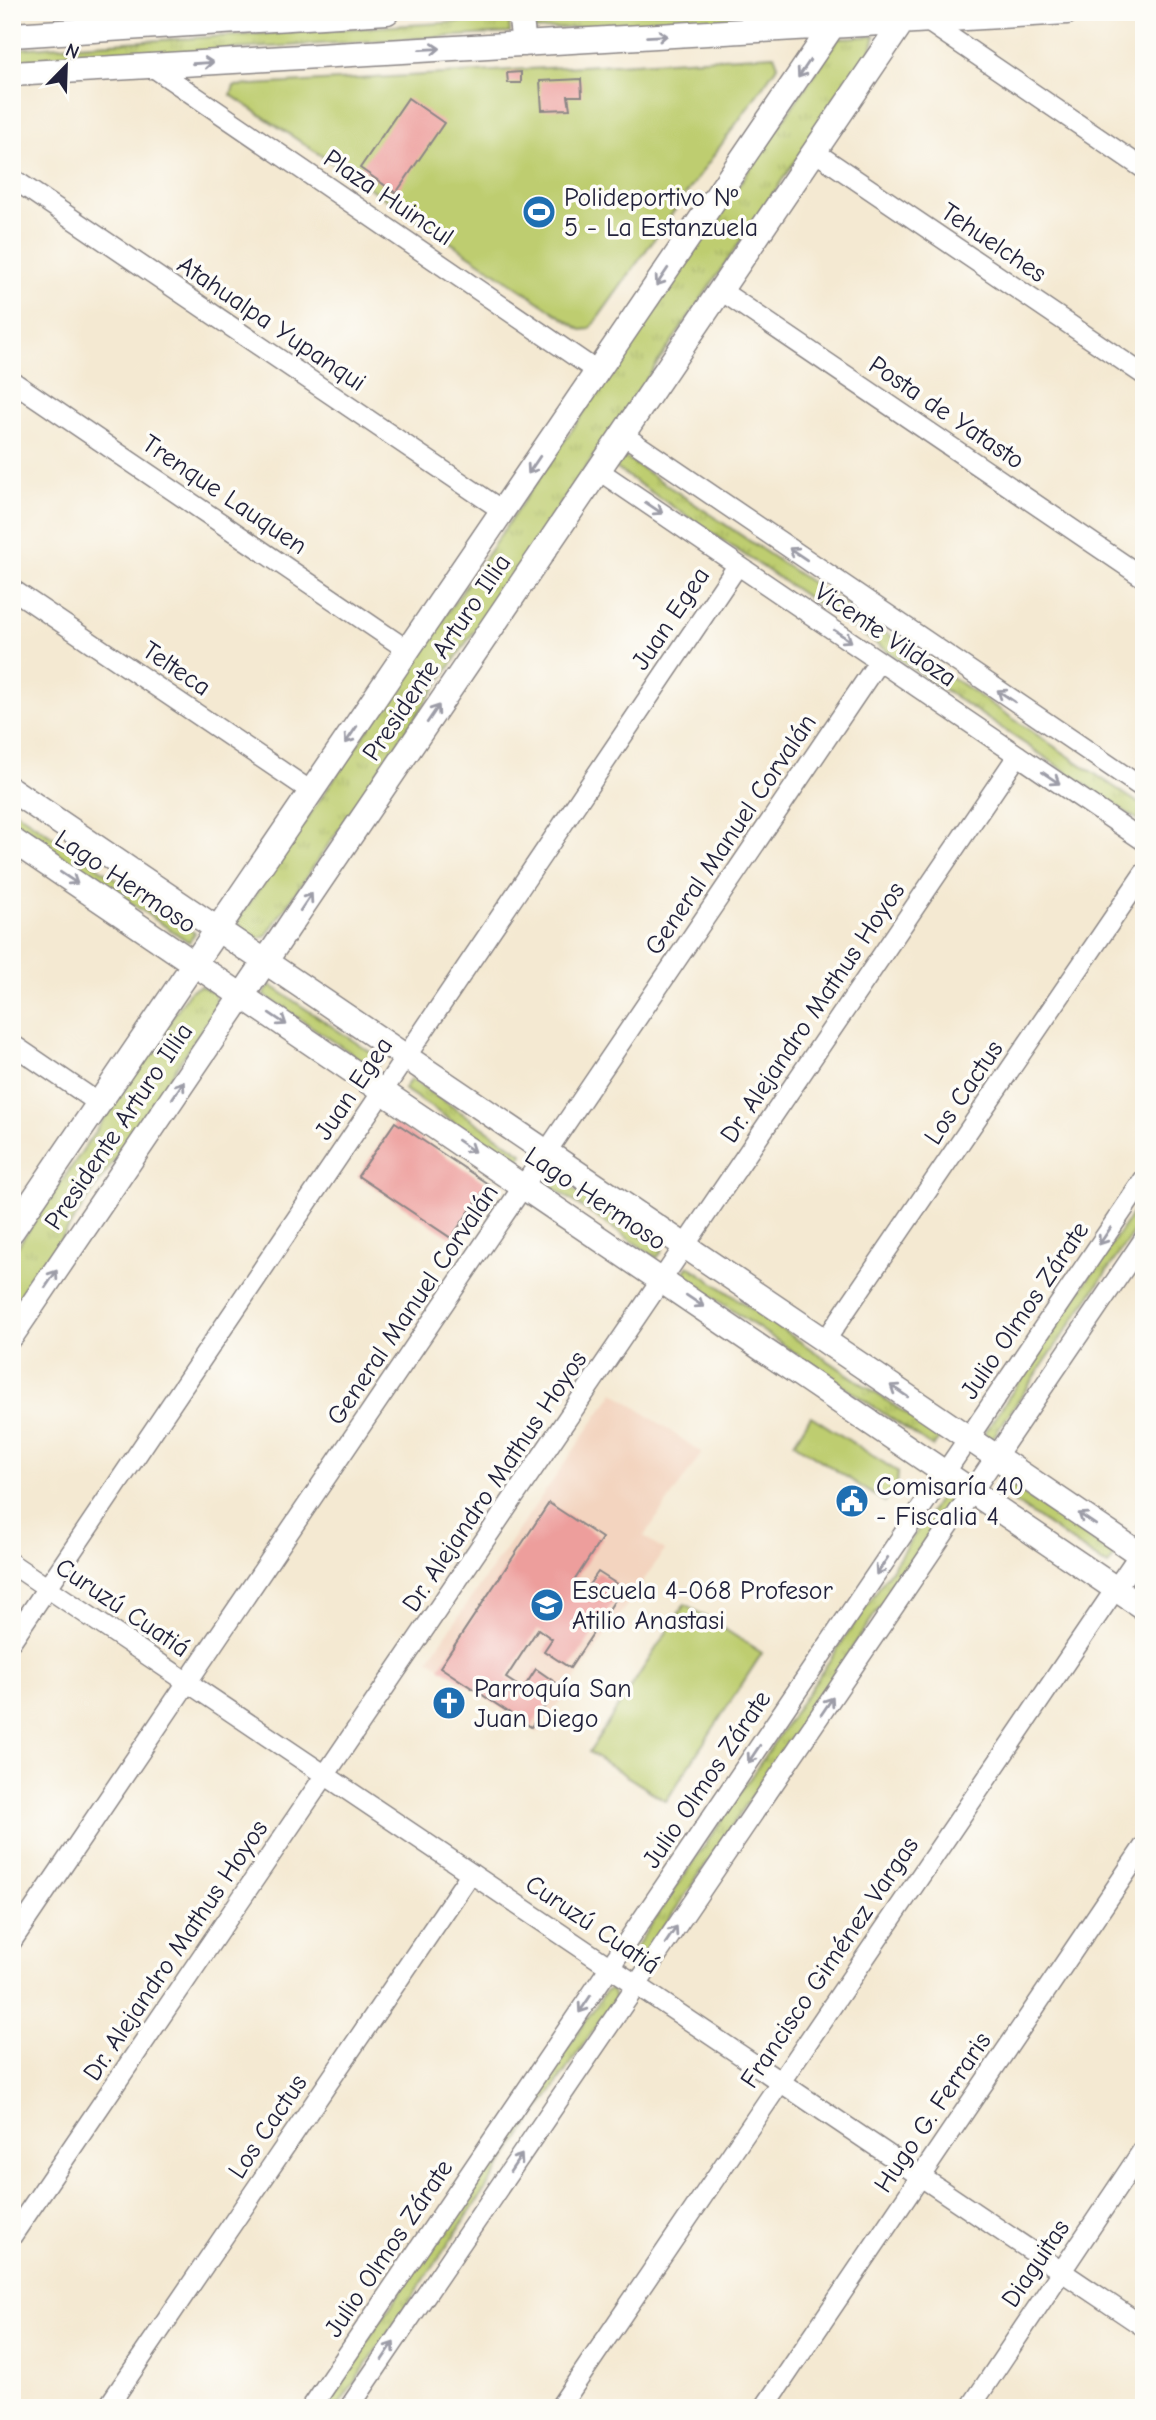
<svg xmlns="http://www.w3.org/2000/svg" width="1156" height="2420" viewBox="0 0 1156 2420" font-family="'Comic Neue',sans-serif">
<defs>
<pattern id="grass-tufts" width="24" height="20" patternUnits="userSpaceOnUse" patternTransform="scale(1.75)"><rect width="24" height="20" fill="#becd6f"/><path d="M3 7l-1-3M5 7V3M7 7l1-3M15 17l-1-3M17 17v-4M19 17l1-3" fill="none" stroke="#a3b061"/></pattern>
</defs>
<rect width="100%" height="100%" fill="#fdfcf7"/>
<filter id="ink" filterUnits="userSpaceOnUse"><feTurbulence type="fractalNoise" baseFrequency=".0143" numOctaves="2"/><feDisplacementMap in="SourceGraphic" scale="14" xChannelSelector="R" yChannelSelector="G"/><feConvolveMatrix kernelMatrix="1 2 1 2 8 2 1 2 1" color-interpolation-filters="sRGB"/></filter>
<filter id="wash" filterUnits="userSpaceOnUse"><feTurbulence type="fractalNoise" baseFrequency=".00686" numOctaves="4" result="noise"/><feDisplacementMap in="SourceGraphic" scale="28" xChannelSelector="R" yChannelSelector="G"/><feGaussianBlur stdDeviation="1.57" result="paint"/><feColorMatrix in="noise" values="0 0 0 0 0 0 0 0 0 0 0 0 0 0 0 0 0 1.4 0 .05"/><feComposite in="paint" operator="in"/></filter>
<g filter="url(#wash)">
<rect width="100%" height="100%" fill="#f4e9d2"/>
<!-- built -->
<path fill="#f3d4bf" d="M614,1392l88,61 -58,83 20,15 -126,182 -109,-74z"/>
<!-- grass -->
<path fill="url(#grass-tufts)" stroke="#707855" stroke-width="2" d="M617,12h206v2l-290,16 -1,-13z
M509,19l1,14 -498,29v-13z
M875,36l-4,14 -605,886 -13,5 -13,-9 -2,-12 601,-882z
M622,455l522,352v17l-530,-357z
M12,809l183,124 -6,9 -177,-119z
M270,985l112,75 -7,9 -111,-74z
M200,986l15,7 2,14 -205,305v-57l178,-264z
M411,1079l112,75 -7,10 -112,-75z
M548,1172l115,78 -6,8 -114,-77z
M1144,1196v21l-152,222 -7,-4 1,-4z
M689,1266l251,171 -7,10 -251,-171z
M1001,1478l114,78 -7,10 -114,-78z
M951,1490l3,6 -4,7 -310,459 -8,2 -2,-8 310,-459z
M612,1989l3,9 -278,410h-16l285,-417z"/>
<!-- park -->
<path fill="#becd6f" stroke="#707855" stroke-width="2" d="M774,55l4,10 -188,264 -9,1 -350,-235 3,-9z
M811,1416l87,56 -1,12 -12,18 -91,-59z
M685,1604l77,49 -96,148 -77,-49z"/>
<g id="blocks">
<!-- building -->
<path fill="#ed9e9c" d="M521,72v11h-13l-1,-10z
M581,79l1,17h-14l2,13 -28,1 -2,-29z
M408,98l36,25 -48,70 -36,-25z
M395,1122l93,62 -37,54 -93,-62z
M549,1503l53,35 -28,43 12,8 12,-17 25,16 -53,80 -26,-17 8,-12 -14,-10 -32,49 17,11 13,-20 23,16 -28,42 -91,-60z"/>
</g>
</g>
<g filter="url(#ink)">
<use href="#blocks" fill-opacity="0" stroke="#8b8686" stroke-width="2"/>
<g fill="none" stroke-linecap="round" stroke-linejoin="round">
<defs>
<path id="minor" d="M927,21l217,148
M151,66l447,306
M815,152l329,223
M12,178l491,333
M720,290l424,288
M12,381l397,270
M622,434l522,355
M598,470l546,371
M12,589l300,203
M12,1044l88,60
M825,1341l319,-468
M12,1564l1132,763
M12,1640l726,-1075
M12,1941l867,-1280
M12,2236l1006,-1481
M107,2408l364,-535
M311,2408l833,-1229
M349,2408l795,-1169
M559,2408l585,-861
M764,2408l380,-562
M970,2408l174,-260"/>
<path id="tertiary" d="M520,12l4,32
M12,35l375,-23
M12,74l1055,-62
M12,790l1132,767
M12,840l1132,768
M12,1231l830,-1219
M12,1335l897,-1323"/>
</defs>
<!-- minor casing -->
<use href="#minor" stroke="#8b8686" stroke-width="22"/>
<!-- tertiary casing -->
<use href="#tertiary" stroke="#8b8686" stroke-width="27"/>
<!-- minor -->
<use href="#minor" stroke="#fff" stroke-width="19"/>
<!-- tertiary -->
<use href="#tertiary" stroke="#fff" stroke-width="24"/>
</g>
<!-- one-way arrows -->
<defs><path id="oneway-shaft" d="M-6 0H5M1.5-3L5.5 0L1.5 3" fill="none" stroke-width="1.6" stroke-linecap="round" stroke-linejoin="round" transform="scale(1.75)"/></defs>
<g stroke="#9c9ca7">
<use href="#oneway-shaft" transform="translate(657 36) rotate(-3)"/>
<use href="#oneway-shaft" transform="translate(430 49) rotate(-3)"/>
<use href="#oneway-shaft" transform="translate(203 63) rotate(-4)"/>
<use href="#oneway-shaft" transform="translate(804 69) rotate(124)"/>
<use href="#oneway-shaft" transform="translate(662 277) rotate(124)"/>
<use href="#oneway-shaft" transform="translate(534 465) rotate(124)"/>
<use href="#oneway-shaft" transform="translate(654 508) rotate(34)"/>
<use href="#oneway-shaft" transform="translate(798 554) rotate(-146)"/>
<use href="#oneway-shaft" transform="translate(843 636) rotate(34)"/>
<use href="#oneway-shaft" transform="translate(1006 696) rotate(-146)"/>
<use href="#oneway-shaft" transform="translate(433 714) rotate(-56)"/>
<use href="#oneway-shaft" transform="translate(351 735) rotate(124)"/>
<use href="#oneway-shaft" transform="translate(1051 778) rotate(34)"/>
<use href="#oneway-shaft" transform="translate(69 878) rotate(34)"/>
<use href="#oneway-shaft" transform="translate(306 902) rotate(-56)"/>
<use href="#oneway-shaft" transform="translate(278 1019) rotate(34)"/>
<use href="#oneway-shaft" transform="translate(178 1090) rotate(-56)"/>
<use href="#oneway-shaft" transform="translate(466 1146) rotate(34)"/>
<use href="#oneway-shaft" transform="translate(1105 1236) rotate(124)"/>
<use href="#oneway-shaft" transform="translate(51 1279) rotate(-56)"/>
<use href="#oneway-shaft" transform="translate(695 1301) rotate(34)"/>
<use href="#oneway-shaft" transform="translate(899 1391) rotate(-146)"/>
<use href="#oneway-shaft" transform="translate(1087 1519) rotate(-146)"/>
<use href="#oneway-shaft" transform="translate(882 1566) rotate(124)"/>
<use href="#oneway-shaft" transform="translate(827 1706) rotate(-56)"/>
<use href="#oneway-shaft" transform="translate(754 1754) rotate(124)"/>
<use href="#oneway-shaft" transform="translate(671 1935) rotate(-56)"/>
<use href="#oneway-shaft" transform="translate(585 2004) rotate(124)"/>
<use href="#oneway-shaft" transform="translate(516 2163) rotate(-56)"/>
<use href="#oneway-shaft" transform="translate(388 2351) rotate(-56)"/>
</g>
</g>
<!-- icons -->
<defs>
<symbol id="stadium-disc" viewBox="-11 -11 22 22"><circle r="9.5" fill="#1f6fb2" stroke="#fdfcf7"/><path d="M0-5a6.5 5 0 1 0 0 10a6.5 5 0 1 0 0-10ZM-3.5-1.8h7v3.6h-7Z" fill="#fff"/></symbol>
<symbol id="civic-disc" viewBox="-11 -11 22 22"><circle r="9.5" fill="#1f6fb2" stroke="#fdfcf7"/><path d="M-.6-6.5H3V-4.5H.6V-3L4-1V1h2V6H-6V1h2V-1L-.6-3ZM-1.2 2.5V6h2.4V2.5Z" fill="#fff"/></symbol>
<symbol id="school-disc" viewBox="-11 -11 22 22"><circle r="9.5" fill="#1f6fb2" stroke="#fdfcf7"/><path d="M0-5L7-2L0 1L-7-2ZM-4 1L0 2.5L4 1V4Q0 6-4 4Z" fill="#fff"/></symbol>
<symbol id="church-disc" viewBox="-11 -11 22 22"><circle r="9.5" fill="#1f6fb2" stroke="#fdfcf7"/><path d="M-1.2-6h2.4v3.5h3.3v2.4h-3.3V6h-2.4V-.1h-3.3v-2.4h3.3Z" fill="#fff"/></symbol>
</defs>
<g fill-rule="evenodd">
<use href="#stadium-disc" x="520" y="193" width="38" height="38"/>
<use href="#civic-disc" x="833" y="1482" width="38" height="38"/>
<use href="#school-disc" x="528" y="1586" width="38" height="38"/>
<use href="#church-disc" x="430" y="1684" width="38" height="38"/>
</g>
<g text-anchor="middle" stroke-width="7" stroke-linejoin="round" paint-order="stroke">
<!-- street labels -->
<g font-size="26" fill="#22223b" stroke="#fdfcf7">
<text transform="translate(389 197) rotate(34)" y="9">Plaza Huincul</text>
<text transform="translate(994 242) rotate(34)" y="9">Tehuelches</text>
<text transform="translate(272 323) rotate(34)" y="9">Atahualpa Yupanqui</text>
<text transform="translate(947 412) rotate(34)" y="9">Posta de Yatasto</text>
<text transform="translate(225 494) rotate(34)" y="9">Trenque Lauquen</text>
<text transform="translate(670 618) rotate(-56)" y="9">Juan Egea</text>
<text transform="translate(886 634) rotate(34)" y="9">Vicente Vildoza</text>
<text transform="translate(436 657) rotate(-56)" y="9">Presidente Arturo Illia</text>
<text transform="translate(177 668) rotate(34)" y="9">Telteca</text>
<text transform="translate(730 834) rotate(-56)" y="9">General Manuel Corvalán</text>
<text transform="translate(126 881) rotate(34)" y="9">Lago Hermoso</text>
<text transform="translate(812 1012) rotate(-56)" y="9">Dr. Alejandro Mathus Hoyos</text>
<text transform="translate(353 1088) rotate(-56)" y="9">Juan Egea</text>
<text transform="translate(963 1092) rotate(-56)" y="9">Los Cactus</text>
<text transform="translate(118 1126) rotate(-56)" y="9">Presidente Arturo Illia</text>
<text transform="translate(596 1198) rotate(34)" y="9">Lago Hermoso</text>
<text transform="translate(412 1304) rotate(-56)" y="9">General Manuel Corvalán</text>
<text transform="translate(1024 1310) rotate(-56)" y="9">Julio Olmos Zárate</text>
<text transform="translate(494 1481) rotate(-56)" y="9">Dr. Alejandro Mathus Hoyos</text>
<text transform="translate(123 1607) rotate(34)" y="9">Curuzú Cuatiá</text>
<text transform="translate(706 1779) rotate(-56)" y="9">Julio Olmos Zárate</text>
<text transform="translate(593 1924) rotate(34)" y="9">Curuzú Cuatiá</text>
<text transform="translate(175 1950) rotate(-56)" y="9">Dr. Alejandro Mathus Hoyos</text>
<text transform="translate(829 1962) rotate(-56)" y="9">Francisco Giménez Vargas</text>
<text transform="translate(932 2112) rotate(-56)" y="9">Hugo G. Ferraris</text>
<text transform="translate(267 2126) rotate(-56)" y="9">Los Cactus</text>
<text transform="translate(388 2248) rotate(-56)" y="9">Julio Olmos Zárate</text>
<text transform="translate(1035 2263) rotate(-56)" y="9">Diaguitas</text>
</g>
<!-- poi labels -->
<g font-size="26" fill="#22223b" stroke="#fdfcf7" text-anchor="start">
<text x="564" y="206">Polideportivo Nº<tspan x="564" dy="30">5 - La Estanzuela</tspan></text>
<text x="876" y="1495">Comisaría 40<tspan x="876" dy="30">- Fiscalia 4</tspan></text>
<text x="572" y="1599">Escuela 4-068 Profesor<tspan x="572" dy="30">Atilio Anastasi</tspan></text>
<text x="474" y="1697">Parroquía San<tspan x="474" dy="30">Juan Diego</tspan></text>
</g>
</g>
<!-- margin -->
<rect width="1156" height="2420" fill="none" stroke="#fdfcf7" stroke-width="42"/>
<!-- north arrow -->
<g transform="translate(66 66) rotate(23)" stroke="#fdfcf7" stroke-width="5" paint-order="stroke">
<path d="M0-5L12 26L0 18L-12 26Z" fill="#22223b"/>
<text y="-10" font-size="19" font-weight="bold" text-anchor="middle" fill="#22223b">N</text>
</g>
</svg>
